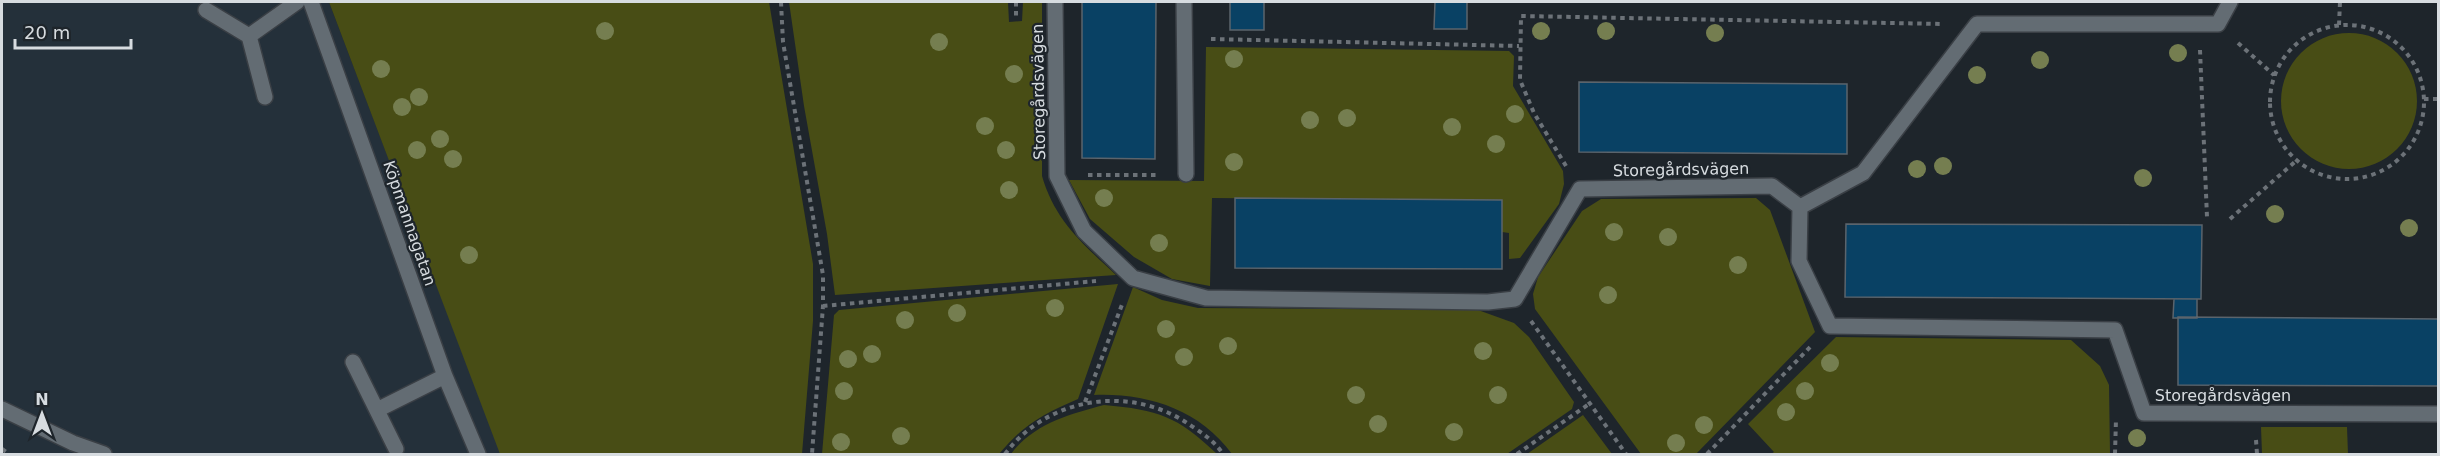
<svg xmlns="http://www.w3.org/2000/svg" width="2440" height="456" viewBox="0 0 2440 456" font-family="'DejaVu Sans',sans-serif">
<rect width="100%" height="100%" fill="#1e252b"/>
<!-- built -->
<path fill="#24303a" d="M2,2h327l172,452h-499z"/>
<!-- green -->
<path fill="#484d15" d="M329,2h440l44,262v57l-11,133h-302z
M789,2h219l1,20 13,-1 1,-19h19v174c13,45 41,68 74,99l-281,20 -8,-61 -23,-128z
M2281 101a68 68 0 1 1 136 0a68 68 0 1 1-136 0Z
M1206,47l303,4 5,5 -1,30 50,85 1,13 -5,20 -39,54 -11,1v-26l-7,-1v-32l-290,-2 -2,88 -38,-7 -38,-22 -44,-38 -21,-39 135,1z
M1756,198l14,12 45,122 -119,122h-55l-106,-145 -2,-15 5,-17 44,-66 19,-12z
M1118,284l-40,115c-35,15 -55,26 -79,55h-177l12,-139 5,-5z
M1133,287l29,13 36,8 280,2 36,13 15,14 45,65 -2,7 -65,45h-275c-33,-45 -85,-61 -138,-59z
M1836,337l235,3 29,26 9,19 1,69h-339l3,-2 -26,-28z
M1104,405c55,5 73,11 113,49h-206c22,-30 59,-40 93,-49z
M1583,415l29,39h-85z
M2261,427h86l1,27h-86z"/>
<!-- building -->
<path fill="#094164" stroke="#5b646c" stroke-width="1.5" d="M1082,2h74l-1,157 -73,-1z
M1230,2h34v28h-34z
M1435,2h32v27h-33z
M1579,82l268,2v70l-268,-2z
M1235,198l267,2v69l-267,-1z
M1846,224l356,1 -1,74 -356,-2z
M2174,299h23v19h-24z
M2178,317l260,2v67l-260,-1z"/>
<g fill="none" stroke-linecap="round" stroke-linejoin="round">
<defs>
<path id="minor" d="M311,2l134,374 33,78
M1055,2l2,174 27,55 49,47 73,20 282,4 27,-3 65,-110 192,-3 28,21 -1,54 31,65 285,4 29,83 294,1
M1184,2l2,172
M206,10l43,26 16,61
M249,36l48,-34
M1800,207l63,-34 114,-149h241l12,-22
M353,362l43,87
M2,409l71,34 31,11
M377,410l68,-34"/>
</defs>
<!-- minor casing -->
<use href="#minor" stroke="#3a3f45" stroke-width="18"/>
<!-- path -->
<path stroke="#6c7278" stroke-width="4" stroke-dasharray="4.5 4.5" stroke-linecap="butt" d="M781,2l2,40 40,233v31l-11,148
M1016,2v14
M2270 102a77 77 0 1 1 154 0a77 77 0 1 1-154 0Z
M2339,25l1,-23
M1211,39l308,7
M2238,43l36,32
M2200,50l7,167
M2424,99h14
M1566,166l-32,-53 -14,-33 1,-64 422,8
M1088,175h70
M2230,219l67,-59
M823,306l273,-25
M1531,321l95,133
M1085,402l38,-100
M2256,440l1,14
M2,449l7,5
M1005,454c44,-59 129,-70 188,-27 12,8 22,15 30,27
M1517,454l72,-50
M1707,454l105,-109
M2115,454l1,-35"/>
<!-- minor -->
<use href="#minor" stroke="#636c73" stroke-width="15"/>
</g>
<!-- trees -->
<g fill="#757e50">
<circle cx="605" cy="31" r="9"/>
<circle cx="1541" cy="31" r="9"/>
<circle cx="1606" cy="31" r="9"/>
<circle cx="1715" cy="33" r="9"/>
<circle cx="939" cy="42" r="9"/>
<circle cx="2178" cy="53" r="9"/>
<circle cx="1234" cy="59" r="9"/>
<circle cx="2040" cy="60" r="9"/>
<circle cx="381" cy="69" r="9"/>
<circle cx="1014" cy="74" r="9"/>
<circle cx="1977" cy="75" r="9"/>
<circle cx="419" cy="97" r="9"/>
<circle cx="402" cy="107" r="9"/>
<circle cx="1515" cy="114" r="9"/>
<circle cx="1347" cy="118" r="9"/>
<circle cx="1310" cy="120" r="9"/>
<circle cx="985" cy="126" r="9"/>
<circle cx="1452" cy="127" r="9"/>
<circle cx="440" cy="139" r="9"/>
<circle cx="1496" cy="144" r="9"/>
<circle cx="417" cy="150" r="9"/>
<circle cx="1006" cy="150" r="9"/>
<circle cx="453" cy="159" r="9"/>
<circle cx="1234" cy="162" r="9"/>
<circle cx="1943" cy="166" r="9"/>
<circle cx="1917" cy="169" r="9"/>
<circle cx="2143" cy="178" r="9"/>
<circle cx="1009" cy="190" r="9"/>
<circle cx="1104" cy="198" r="9"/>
<circle cx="2275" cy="214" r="9"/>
<circle cx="2409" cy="228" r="9"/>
<circle cx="1614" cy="232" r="9"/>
<circle cx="1668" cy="237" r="9"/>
<circle cx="1159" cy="243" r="9"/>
<circle cx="469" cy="255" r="9"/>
<circle cx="1738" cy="265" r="9"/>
<circle cx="1608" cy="295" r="9"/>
<circle cx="1055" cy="308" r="9"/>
<circle cx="957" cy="313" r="9"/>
<circle cx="905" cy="320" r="9"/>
<circle cx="1166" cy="329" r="9"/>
<circle cx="1228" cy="346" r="9"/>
<circle cx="1483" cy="351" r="9"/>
<circle cx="872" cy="354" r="9"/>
<circle cx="1184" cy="357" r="9"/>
<circle cx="848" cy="359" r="9"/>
<circle cx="1830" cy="363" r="9"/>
<circle cx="844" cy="391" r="9"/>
<circle cx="1805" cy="391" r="9"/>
<circle cx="1356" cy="395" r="9"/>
<circle cx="1498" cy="395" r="9"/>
<circle cx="1786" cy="412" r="9"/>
<circle cx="1378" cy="424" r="9"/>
<circle cx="1704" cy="425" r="9"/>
<circle cx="1454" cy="432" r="9"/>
<circle cx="901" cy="436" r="9"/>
<circle cx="2137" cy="438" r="9"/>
<circle cx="841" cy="442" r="9"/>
<circle cx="1676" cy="443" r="9"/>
</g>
<g text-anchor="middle" stroke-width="4.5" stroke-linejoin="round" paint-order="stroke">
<!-- street labels -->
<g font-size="16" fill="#d7dce0" stroke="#1e252b">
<text transform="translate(1038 92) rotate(-91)" y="6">Storegårdsvägen</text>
<text transform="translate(1681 169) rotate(-1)" y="6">Storegårdsvägen</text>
<text transform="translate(410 223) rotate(71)" y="6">Köpmannagatan</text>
<text x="2223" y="401">Storegårdsvägen</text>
</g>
</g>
<!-- border -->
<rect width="2440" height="456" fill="none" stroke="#d7dce0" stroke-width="6"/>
<!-- north arrow -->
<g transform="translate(42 414)" stroke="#1e252b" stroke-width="4.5" paint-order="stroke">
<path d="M0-4.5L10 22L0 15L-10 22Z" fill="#d7dce0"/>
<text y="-9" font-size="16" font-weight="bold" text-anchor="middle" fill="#d7dce0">N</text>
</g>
<!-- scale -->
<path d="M15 39v9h116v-9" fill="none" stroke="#d7dce0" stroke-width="3"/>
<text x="24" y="39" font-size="18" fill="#d7dce0" stroke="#1e252b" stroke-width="4.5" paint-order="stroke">20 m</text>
</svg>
